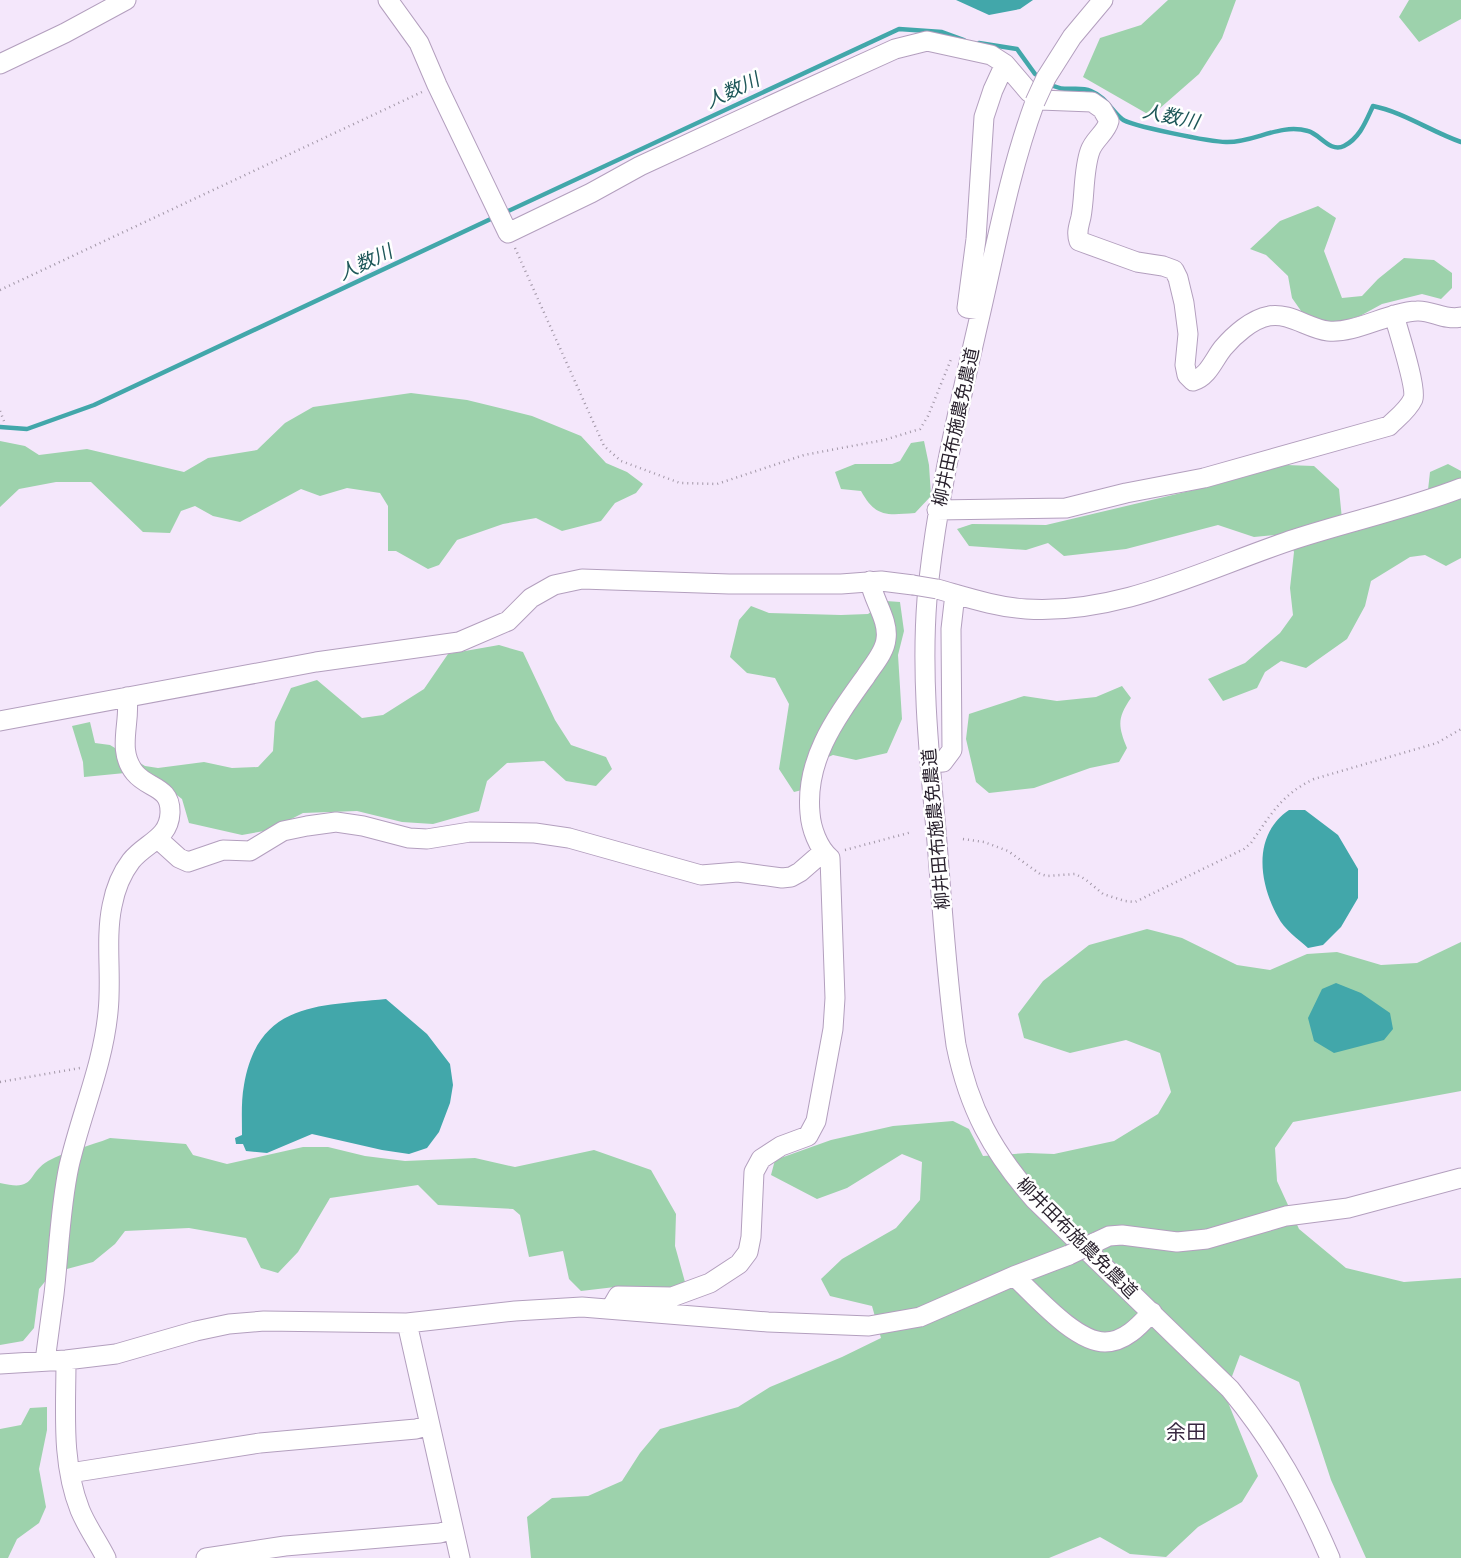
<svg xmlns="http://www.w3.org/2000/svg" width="1461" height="1558" viewBox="0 0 1461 1558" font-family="Jost,'Noto Sans JP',sans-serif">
<rect width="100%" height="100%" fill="#f4e7fb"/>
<!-- green -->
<path fill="#9dd2ac" d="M1168,0h68l-14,38 -23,36 -48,42 -68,-39 17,-39 41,-13z
M1409,0h52v19l-42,23 -20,-25z
M1318,206l18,12 -12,33 18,47 20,-2 16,-17 26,-21 30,2 18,13v15l-11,11 -19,-5 -40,10 -22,12 -29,8 -25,-6 -14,-20 -4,-22 -22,-21 -16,-6 30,-28z
M411,393l56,7 65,16 49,20 25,27 21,9 16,12 -7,9 -21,10 -14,18 -39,10 -26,-13 -33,6 -46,16 -18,25 -11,4 -32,-18h-8v-45l-8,-13 -33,-5 -27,8 -19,-7 -61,33 -27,-6 -18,-10 -14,5 -11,22 -27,-1 -52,-50h-35l-37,7 -19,18v-66l25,5 14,9 48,-6 97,23 24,-14 49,-8 28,-27 28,-16z
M924,441l5,24 2,31 -16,17c-28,2 -39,5 -54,-22l-20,-2 -6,-17 20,-8h37l8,-3 11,-18z
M1448,464l13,7v87l-15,8 -21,-11 -15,2 -39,24 -6,25 -18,33 -41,29 -25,-7 -16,11 -8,16 -34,13 -15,-22 37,-16 35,-30 13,-18 -3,-27 4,-36 -7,-18 -33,3 -36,-12 -92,24 -62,7 -16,-13 -22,7 -57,-4 -12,-17 15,-5 74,1 173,-41 67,-19 28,1 25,23 3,30 78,-11 8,-18 2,-18z
M886,601l14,1 4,29 -6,24 4,64 -15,34 -31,7 -23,-5 -23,10 -8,25 -8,2 -15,-23 10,-65 -14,-26 -28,-5 -17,-16 9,-37 12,-14 18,7 72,2 27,-1z
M499,645l24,7 32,68 16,25 35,12 6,12 -16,17 -30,-5 -22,-20 -37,2 -20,18 -8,30 -46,13 -31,-2 -45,-11 -54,2 -33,17 -28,5 -53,-12 -7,-24 -22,-17 -35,-9 -41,4 -1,-15 -11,-36 18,-4 5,21 15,2 35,21 13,2 46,-6 28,6 26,-1 15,-16 2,-29 16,-34 26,-8 45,38 21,-3 41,-26 24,-35z
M1122,686l9,12c-14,20 -13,28 -4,50l-8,14 -29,6 -56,20 -45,5 -13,-11 -10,-43 3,-25 55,-18 33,5 39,-4z
M1147,929l35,9 55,27 33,5 37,-16 30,-2 44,13 36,-2 44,-21v149l-168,31 -18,26 2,33 22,48 47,39 58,14 57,-4v280h-95l-35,-78 -32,-98 -59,-27 -15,40 33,81 -16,26 -44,25 -32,30 -36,-3 -30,-17 -51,21h-518l-4,-41 25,-19 36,-2 34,-15 18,-28 20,-24 78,-22 32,-20 72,-30 39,-19 -9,-32 -42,-10 -9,-17 21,-20 54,-31 24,-28 2,-38 -20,-8 -55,34 -30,11 -46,-24 4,-15 56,-20 62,-14 60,-5 16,8 14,27 45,-3 26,1 60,-13 44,-27 13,-22 -11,-39 -34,-13 -56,13 -46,-15 -6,-24 25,-33 46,-36z
M110,1138l76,6 7,11 34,9 76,-17h25l37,9 40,5 70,-3 40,9 79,-17 57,20 25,44 -1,32 10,36 -13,6 -57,-1 -34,4 -12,-12 -6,-28 -34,6 -9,-42 -7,-6 -75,-4 -20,-20 -88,13 -32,54 -20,21 -17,-5 -15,-30 -57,-10 -64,3 -10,13 -22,18 -41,11 -13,16 -5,39 -11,13 -23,4v-162c37,9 26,-9 48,-22 18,-10 42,-15 62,-23z
M47,1407v23l-8,39 7,38 -7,16 -22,16 -9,19h-8v-129l21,-4 9,-17z"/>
<!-- water -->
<path fill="#42a7aa" d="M956,0h77l-13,9 -31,6z
M1289,810h16l33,25 20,34v29l-17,29 -18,18 -15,3c-10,-9 -24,-19 -30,-31 -19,-34 -26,-82 11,-107z
M1336,983l25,10 29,20 3,16 -9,11 -50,13 -20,-12 -6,-23 14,-29z
M386,999l41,35 23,30 3,21 -3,18 -11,29 -12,16 -18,6 -27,-4 -70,-16 -45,19 -21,-2 -3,-7h-7l-1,-6 7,-3c0,-16 -1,-34 2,-50 14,-83 74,-79 142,-86z"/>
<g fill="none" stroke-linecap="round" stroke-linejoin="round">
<!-- stream -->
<path stroke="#42a7aa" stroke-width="4.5" d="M979,43l38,6 18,25 6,4
M1048,83c16,11 28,2 43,8 15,6 20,19 31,28 8,7 90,23 104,23 28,1 53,-19 82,-11 12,3 22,22 36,15 16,-8 22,-25 29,-40 30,6 59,26 88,36
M504,213l395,-184 43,3 22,8
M0,427l27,2 67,-24 401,-188"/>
<defs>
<path id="minor" d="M388,0l31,43 18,42 71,148 83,-40 49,-27 158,-73 97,-44 32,-8 64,14 14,9 24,28 11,8 52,2 10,7 7,12c-3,12 -15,18 -19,30 -7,20 -5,45 -9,66 -2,9 -5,15 -2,24l58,21 26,4 11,4 4,8 6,25 4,31 -3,31 2,10 6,6c15,-4 21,-22 30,-33 11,-13 29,-29 46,-32 20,-4 40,13 59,15 27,3 61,-19 89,-20 15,-1 28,10 44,6
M0,64l65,-31 61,-33
M1046,78l26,-41 31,-37
M1035,102c-25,68 -38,139 -54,209 -22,96 -45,190 -54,288 -6,77 2,154 9,231 6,72 10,144 20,215 13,64 36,106 79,155l195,189c44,53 73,106 100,169
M981,310l-14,-2 9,-69 8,-122 9,-27 12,-26
M937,510l129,-2 60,-15 78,-15 185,-52c8,-8 19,-16 24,-27 4,-11 -15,-69 -19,-84
M937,589c29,8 59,18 89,20 95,6 181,-41 269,-70 55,-18 112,-30 166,-51
M0,721l316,-59 143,-20 49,-21 23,-23 23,-13 28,-6 147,5h112l40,-3 32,4
M930,763l13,-1 9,-12 -1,-121 4,-35
M158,839l21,19 9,4 35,-12 27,1 33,-20 24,-5 29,-4 27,4 46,12 18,1 43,-7 65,1 34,5 132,37 37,-3 44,6 9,-1 9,-5 23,-20
M1094,1243l15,-7 13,-1 55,7 30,-3 79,-23 62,-8 113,-30
M1014,1276c21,19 61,66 91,66 20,0 35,-17 47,-30
M611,1308l7,-12 54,1 38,-14 29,-19 9,-12 3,-15 3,-65 7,-13 20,-13 27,-10 8,-15 17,-92 2,-31 -5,-140c-12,-10 -19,-30 -20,-45 -5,-54 26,-95 56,-137 7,-11 19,-24 20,-37 3,-19 -13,-39 -16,-58
M407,1323l53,235
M66,1360c0,51 -5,102 14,150 7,17 18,32 26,48
M45,1361c3,-22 6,-45 9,-67 5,-43 6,-86 15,-128 12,-52 34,-101 39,-154 4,-35 -3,-72 4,-106 3,-16 9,-32 19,-45 14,-18 38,-22 39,-48 1,-27 -22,-24 -35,-40 -19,-23 -4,-50 -8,-76
M0,1364l66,-4 50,-6 80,-23 33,-7 35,-3 143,2 108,-12 67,-4 186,15 101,4 51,-9 94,-41 55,-21
M70,1473l190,-30 156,-14 13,-4
M206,1558l79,-12 155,-13 13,-4"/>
</defs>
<!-- minor casing -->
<use href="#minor" stroke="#b39fbe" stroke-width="21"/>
<!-- path -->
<path stroke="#a297a7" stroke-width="2.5" stroke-dasharray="1 4" stroke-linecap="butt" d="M515,248l89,198 17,15 59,22 37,1 87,-29 80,-15 36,-11 8,-13 24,-59
M0,290l422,-198
M0,411l4,10
M963,839l21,3 24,9 32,23 7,2 28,-2 10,5 18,15 22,7 10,1 109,-53 7,-6c20,-29 31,-49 63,-64l123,-36 24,-14
M845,850l67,-18
M0,1082l80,-14"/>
<!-- minor -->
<use href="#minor" stroke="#fff" stroke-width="19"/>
<defs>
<path id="minor-bridge" d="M1035,102l11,-24
M913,585l24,4
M1069,1255l25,-12"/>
</defs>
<!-- minor-bridge casing -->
<use href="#minor-bridge" stroke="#b39fbe" stroke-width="21" stroke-linecap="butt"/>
<!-- minor-bridge -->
<use href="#minor-bridge" stroke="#fff" stroke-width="19"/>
</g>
<g text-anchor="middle" stroke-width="5" stroke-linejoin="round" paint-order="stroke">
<!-- street labels -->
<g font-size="18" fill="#271f2b" stroke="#fff">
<text transform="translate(956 427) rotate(-78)" y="6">柳井田布施農免農道</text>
<text transform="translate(936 829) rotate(-95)" y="6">柳井田布施農免農道</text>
<text transform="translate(1077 1238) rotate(45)" y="6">柳井田布施農免農道</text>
</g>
<!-- water labels -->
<g font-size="19" font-style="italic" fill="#1e5759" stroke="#fff">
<text transform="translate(732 90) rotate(-25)" y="7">人数川</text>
<text transform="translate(1171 116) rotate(12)" y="7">人数川</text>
<text transform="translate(365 262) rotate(-25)" y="7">人数川</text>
</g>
<!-- quarter labels -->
<g font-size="20" fill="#382841" stroke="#fff">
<text x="1186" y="1439">余田</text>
</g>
</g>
</svg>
